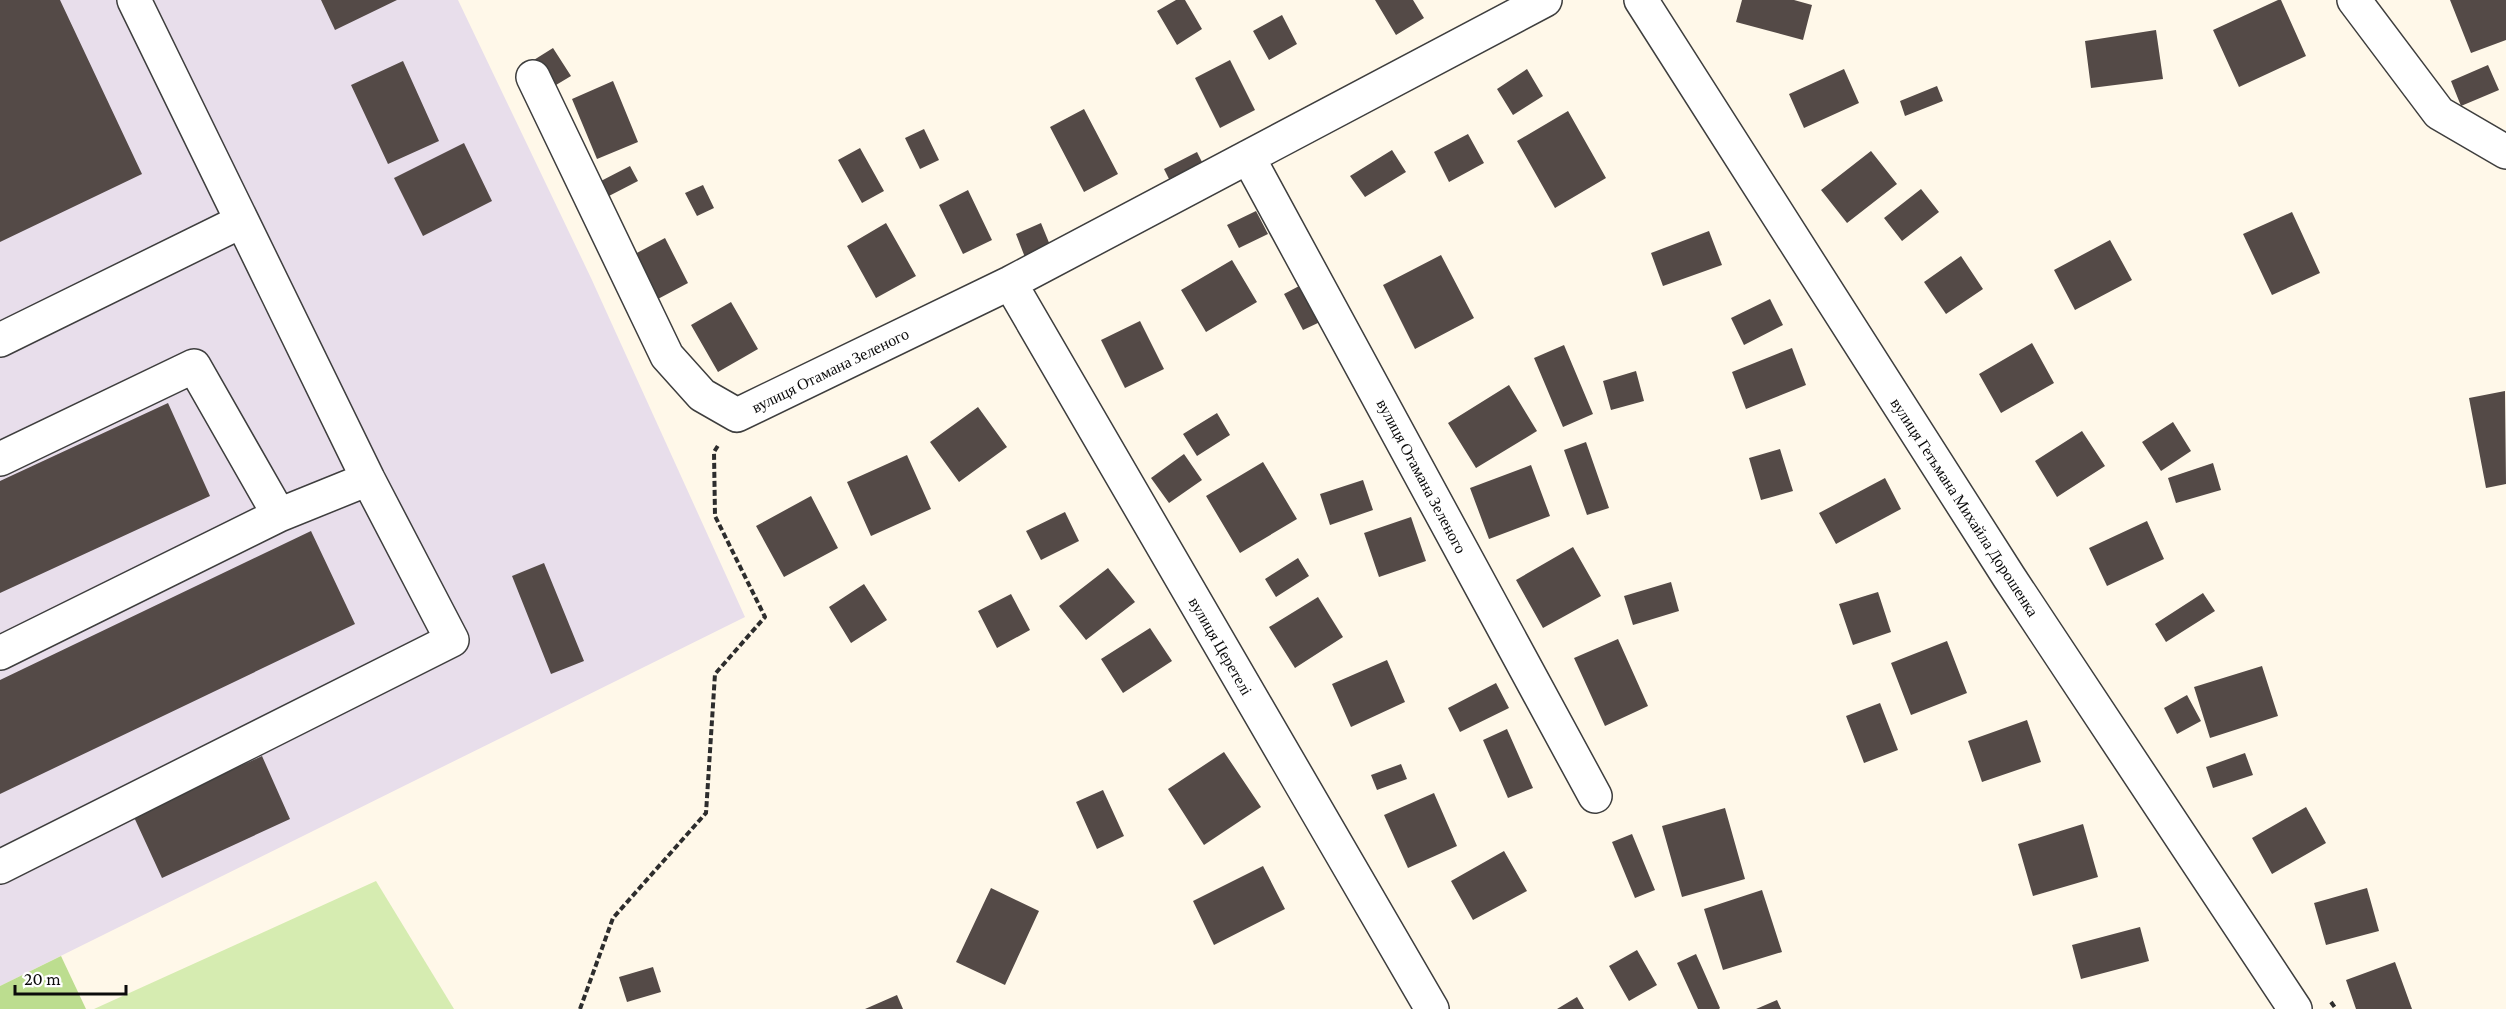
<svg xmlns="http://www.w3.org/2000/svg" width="2506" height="1009" viewBox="0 0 2506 1009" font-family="'Crimson Pro',serif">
<rect width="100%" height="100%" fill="#fff8e9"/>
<!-- industrial -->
<path fill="#e8deeb" d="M0,0h458l133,278 154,339 -745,369z"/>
<!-- green -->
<path fill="#d6ecb1" d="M376,881l78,128h-360z"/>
<!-- forest -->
<path fill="#bcdd8f" d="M61,956l25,53h-86v-23z"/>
<!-- building -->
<path fill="#544a47" d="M0,0h60l82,174 -142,68z
M321,0h76l-62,30z
M1176,0h9l17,29 -25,16 -20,-34z
M1375,0h38l11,18 -28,17z
M1742,0h52l18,5 -9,35 -67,-18z
M2278,0h3l25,56 -67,31 -26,-57z
M2450,0h56v40l-35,13z
M1282,15l15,29 -28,16 -16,-29z
M2156,30l7,49 -72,9 -6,-47z
M553,48l18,28 -25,15 -17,-28z
M1230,60l25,50 -35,18 -25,-50z
M403,61l36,80 -51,23 -37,-79z
M2488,65l11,25 -38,16 -10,-25z
M1527,69l16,27 -30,19 -16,-26z
M1844,69l15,34 -55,25 -15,-34z
M613,81l25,61 -41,17 -25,-60z
M1937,86l6,15 -38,15 -5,-15z
M1084,109l34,65 -34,18 -34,-65z
M1568,111l38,67 -51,30 -38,-67z
M924,129l15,31 -19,9 -15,-31z
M1468,134l16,29 -35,19 -15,-30z
M464,143l28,58 -69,35 -29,-58z
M860,148l24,43 -22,12 -24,-43z
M1392,150l14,22 -41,25 -15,-21z
M1871,151l26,33 -50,39 -26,-33z
M1197,152l10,20 -33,17 -10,-20z
M630,166l8,15 -31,16 -8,-15z
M703,185l11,23 -17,8 -12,-23z
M1921,189l18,23 -37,29 -18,-23z
M968,190l24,50 -29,14 -24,-49z
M1256,211l12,23 -29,14 -12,-23z
M2292,212l28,61 -48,22 -29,-61z
M886,223l30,53 -40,22 -29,-52z
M1041,223l11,27 -26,10 -10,-26z
M1709,231l13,34 -59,21 -12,-33z
M665,238l23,45 -32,17 -23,-45z
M2110,240l22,40 -57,30 -21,-40z
M1441,255l33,63 -59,31 -32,-64z
M1961,256l22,33 -37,25 -22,-32z
M1232,260l25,42 -51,30 -25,-42z
M1301,285l19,37 -17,8 -19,-36z
M1770,299l13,26 -39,20 -13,-27z
M731,302l27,47 -40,23 -27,-47z
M1140,321l24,48 -39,19 -24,-48z
M2032,343l22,40 -53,30 -22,-39z
M1564,345l29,69 -30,13 -29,-69z
M1792,348l14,37 -60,24 -14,-37z
M1636,371l8,30 -33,9 -8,-29z
M1509,385l28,46 -61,37 -28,-45z
M2505,391l1,93 -20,4 -17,-90z
M168,403l42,93 -210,97v-112z
M978,407l29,40 -48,35 -29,-40z
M1217,413l13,22 -33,21 -14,-22z
M2173,422l18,29 -30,20 -19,-29z
M2082,431l23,35 -48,31 -22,-36z
M1586,442l23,66 -22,7 -23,-65z
M1780,449l13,42 -32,9 -12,-42z
M1184,454l18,26 -33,23 -18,-25z
M907,455l24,54 -60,27 -24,-54z
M1263,462l34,57 -57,34 -34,-57z
M2213,463l8,27 -45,13 -8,-25z
M1531,465l19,51 -61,23 -19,-51z
M1885,478l16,31 -65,35 -17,-31z
M1363,480l10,30 -43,15 -10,-31z
M811,496l27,52 -54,29 -28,-51z
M1065,512l14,29 -38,19 -15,-29z
M1411,517l15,44 -47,16 -15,-44z
M2147,521l17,38 -57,27 -18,-38z
M311,531l44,93 -355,170v-114z
M1573,547l28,49 -58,32 -27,-48z
M1298,558l11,18 -33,21 -11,-18z
M544,563l40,98 -33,13 -39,-98z
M1108,568l27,34 -49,38 -27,-34z
M1671,582l8,29 -46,14 -9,-29z
M864,584l23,36 -36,23 -22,-36z
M1878,592l13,40 -38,13 -14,-41z
M2203,593l12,18 -49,31 -11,-18z
M1011,594l19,36 -33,18 -19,-37z
M1318,597l25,40 -48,31 -26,-41z
M1150,628l22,33 -49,32 -22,-34z
M1618,639l30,67 -43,20 -31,-68z
M1947,641l20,52 -56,22 -20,-52z
M1387,660l18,42 -54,25 -19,-43z
M2262,666l16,50 -68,22 -16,-51z
M1496,683l13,25 -49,24 -12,-24z
M2187,695l14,26 -24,13 -13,-26z
M1880,703l18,47 -34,13 -18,-47z
M2027,720l14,42 -59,20 -14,-41z
M1507,729l26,59 -25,10 -25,-58z
M1224,752l37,55 -57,38 -36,-56z
M2245,753l8,22 -40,13 -7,-21z
M262,756l28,63 -128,59 -29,-63z
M1401,764l6,15 -30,11 -6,-15z
M1103,790l21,46 -27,13 -21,-47z
M1434,793l23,53 -49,22 -24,-53z
M2306,807l20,36 -54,31 -20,-36z
M1725,808l20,71 -63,18 -20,-71z
M2083,824l15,53 -65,19 -15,-52z
M1632,834l23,56 -20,8 -23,-56z
M1504,851l23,40 -54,29 -22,-39z
M1263,866l22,43 -71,36 -21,-44z
M991,888l48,23 -34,74 -49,-23z
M2367,888l12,43 -53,14 -12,-42z
M1762,890l20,62 -59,18 -19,-61z
M2140,927l9,34 -68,18 -9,-34z
M1637,950l20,35 -28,16 -20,-35z
M1696,954l24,54 -1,1h-21l-21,-46z
M2395,962l17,47h-56l-10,-29z
M653,967l8,25 -34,10 -8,-25z
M897,995l6,14h-38z
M1577,997l7,12h-27z
M1777,1000l4,9h-25z"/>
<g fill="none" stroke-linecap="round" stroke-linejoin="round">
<defs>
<path id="minor" d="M1641,0l368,577 286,432
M2354,0l85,113 67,39
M533,77l134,279 35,39 35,20 273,-132 535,-283
M1248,157l347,639
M1010,283l422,726
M0,340l242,-119 -108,-221
M0,459l194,-93 85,149
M0,653l279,-138 89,-36
M0,867l452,-227 -84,-161 -126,-258"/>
</defs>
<!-- minor casing -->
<use href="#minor" stroke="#3e3e3e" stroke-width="36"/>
<!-- path -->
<path stroke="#2d2d2d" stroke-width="4" stroke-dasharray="6 3" stroke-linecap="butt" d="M2331,1002l5,7
M580,1009l33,-91 93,-105 9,-139 50,-57 -50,-101 -1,-64 5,-8"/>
<!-- minor -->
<use href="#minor" stroke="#fff" stroke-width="33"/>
</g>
<g text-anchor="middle" stroke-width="6" stroke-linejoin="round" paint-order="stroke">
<!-- street labels -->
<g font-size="16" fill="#0b0b0b" stroke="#fff">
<text transform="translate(830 370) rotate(-26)" y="6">вулиця Отамана Зеленого</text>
<text transform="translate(1422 476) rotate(62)" y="6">вулиця Отамана Зеленого</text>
<text transform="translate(1965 507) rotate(57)" y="6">вулиця Гетьмана Михайла Дорошенка</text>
<text transform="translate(1221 646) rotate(60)" y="6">вулиця Церетелі</text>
</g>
</g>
<!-- scale -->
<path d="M15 985v9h111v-9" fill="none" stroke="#0b0b0b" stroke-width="3"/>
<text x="24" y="985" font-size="18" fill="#0b0b0b" stroke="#ffffff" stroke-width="4.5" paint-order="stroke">20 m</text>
</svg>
